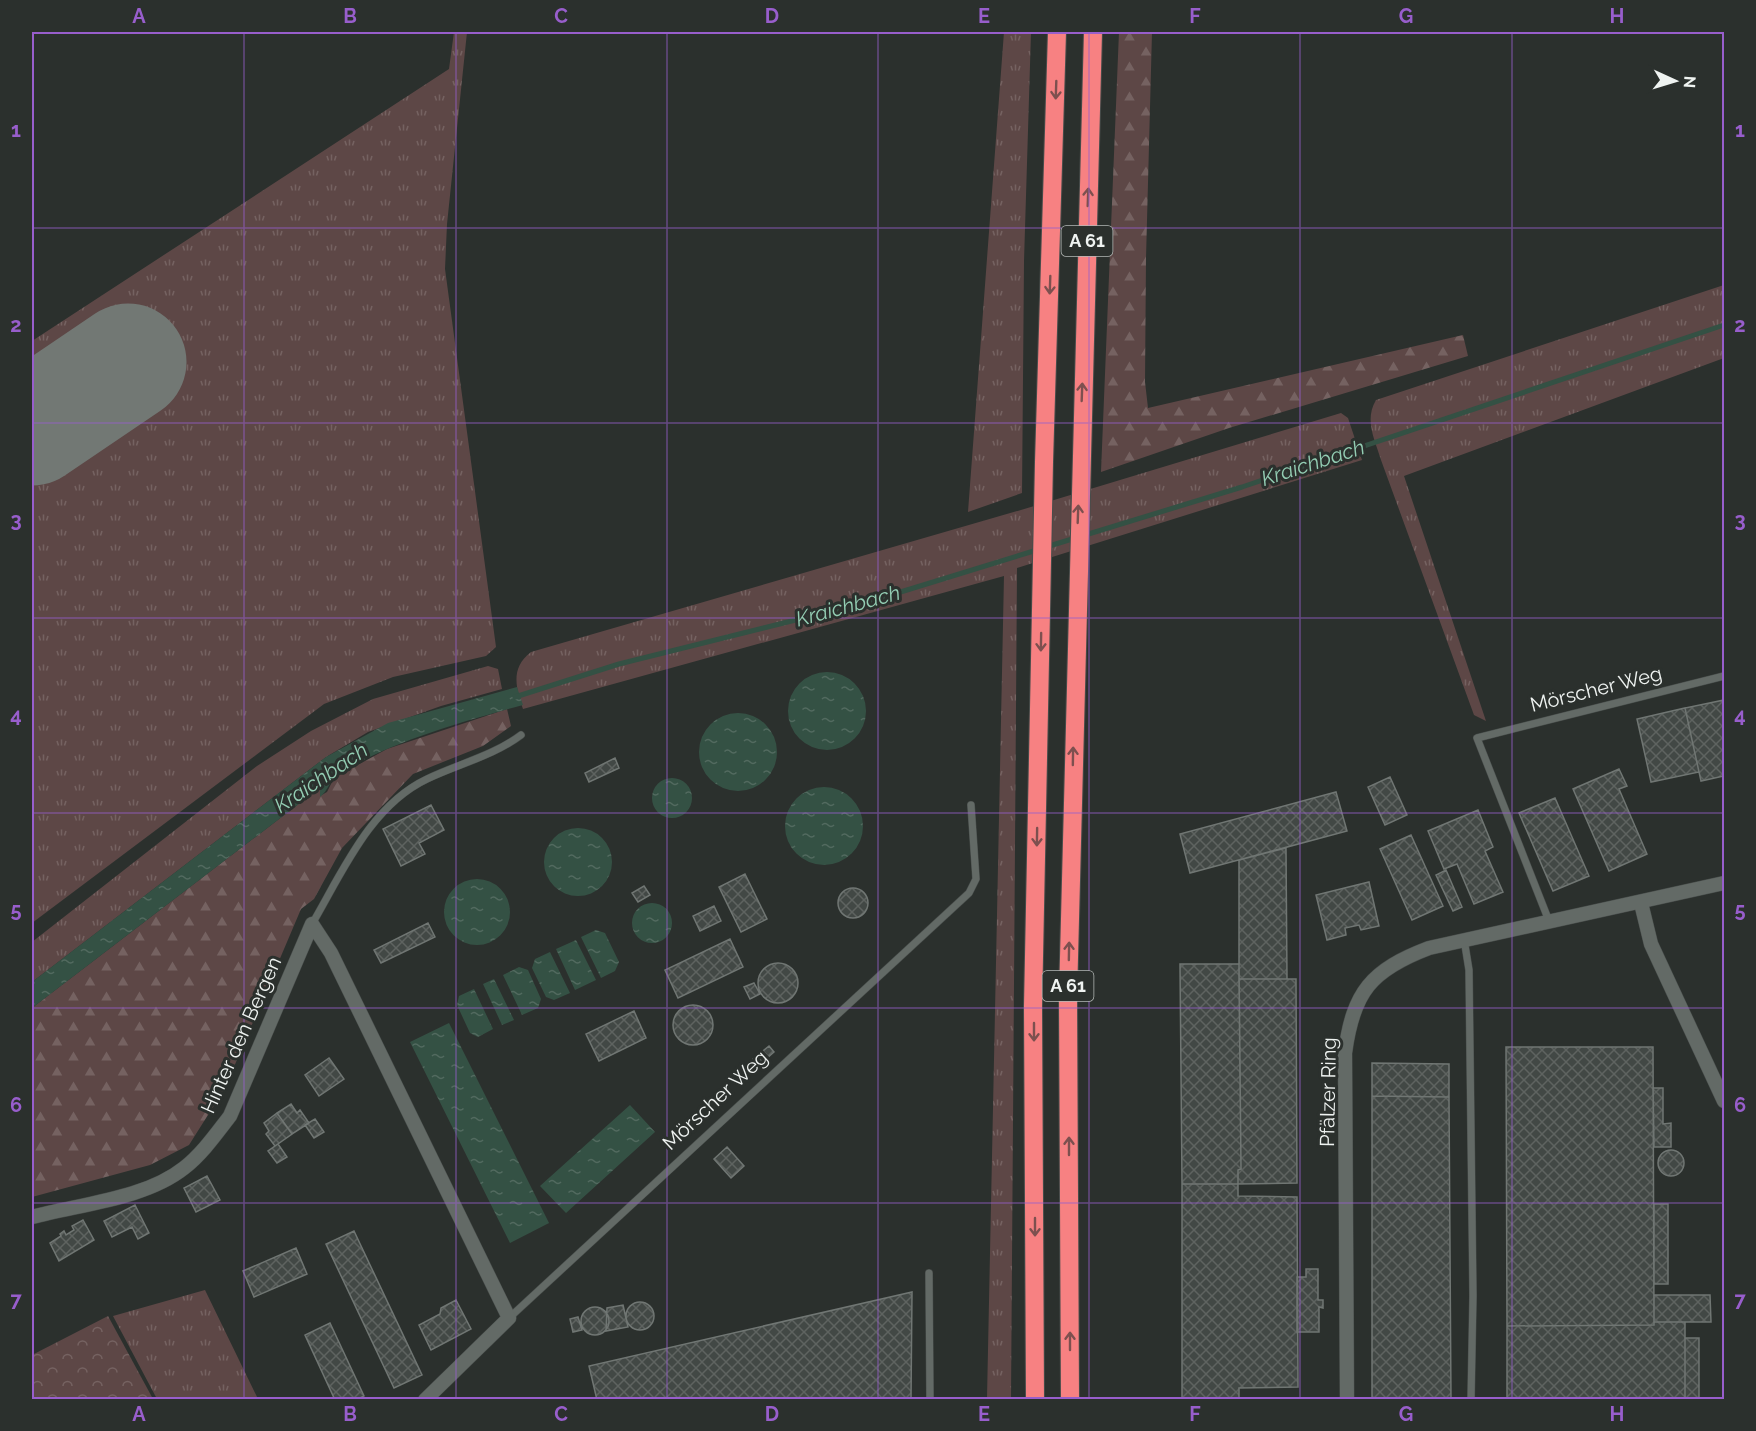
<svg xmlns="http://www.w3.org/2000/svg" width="1756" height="1431" viewBox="0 0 1756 1431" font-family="Raleway,sans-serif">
<defs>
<pattern id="grass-tufts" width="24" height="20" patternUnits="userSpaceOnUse" patternTransform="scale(1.5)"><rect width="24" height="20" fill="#5d4746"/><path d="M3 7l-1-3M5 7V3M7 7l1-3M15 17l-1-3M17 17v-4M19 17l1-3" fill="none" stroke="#756261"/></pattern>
<pattern id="forest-firs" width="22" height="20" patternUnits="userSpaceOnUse" patternTransform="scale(1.5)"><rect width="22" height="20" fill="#5d4746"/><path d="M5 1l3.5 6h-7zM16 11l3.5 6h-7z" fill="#756261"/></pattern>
<pattern id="park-crowns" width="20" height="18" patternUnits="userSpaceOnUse" patternTransform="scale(1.5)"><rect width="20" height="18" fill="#5d4746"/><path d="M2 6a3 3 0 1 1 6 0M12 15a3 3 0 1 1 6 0" fill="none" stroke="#756261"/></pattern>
<pattern id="water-ripples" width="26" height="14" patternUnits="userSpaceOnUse" patternTransform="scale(1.5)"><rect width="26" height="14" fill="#345144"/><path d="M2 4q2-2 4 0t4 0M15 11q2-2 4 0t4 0" fill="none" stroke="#526a5f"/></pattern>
<pattern id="building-cross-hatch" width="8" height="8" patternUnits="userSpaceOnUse" patternTransform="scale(1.5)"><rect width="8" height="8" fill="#424845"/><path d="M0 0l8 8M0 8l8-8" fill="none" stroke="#5e6360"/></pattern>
</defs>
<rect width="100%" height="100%" fill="#2b302d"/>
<!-- grass -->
<path fill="url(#grass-tufts)" d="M454,32h13l-20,192 -2,45 51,378 -10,9 -93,21 -69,27 -292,219v-582l417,-272z
M1004,32h27l-7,229 -2,232 -54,19z
M1724,285v73l-320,118 82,245 -12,-6 -93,-255c-6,-20 -17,-40 -5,-60z
M1341,413l7,5 14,42 -345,108 -6,831h-24l17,-823 -481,133c-7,-21 -13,-41 8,-57l490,-142z
M488,666l10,3 4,20 -61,17 -73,26 -42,25 -294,225v-40l225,-176 54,-35 62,-32z
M205,1290l53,109h-101l-44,-83z"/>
<!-- forest -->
<path fill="url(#forest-firs)" d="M1119,32h33l-6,226 -1,124 3,26 315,-73 5,21 -239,72 -128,44z
M507,709l4,17 -28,20 -70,28 -71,74 -28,51 -13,10 -76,179 -36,57 -39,20 -118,32v-189l281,-215 8,-6 -1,9 7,-4 7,-14 53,-29z"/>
<!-- park -->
<path fill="url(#park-crowns)" d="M108,1316l45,83h-121v-44z"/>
<!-- water -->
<path fill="url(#water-ripples)" d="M788 711a39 39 0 1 1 78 0a39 39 0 1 1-78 0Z
M517,687l6,18c-55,15 -141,39 -186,71 -8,5 -9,15 -17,21v-9l-7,5 -281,215v-26l294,-225 62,-34z
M699 752a39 39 0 1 1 78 0a39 39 0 1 1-78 0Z
M652 798a20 20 0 1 1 40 0a20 20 0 1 1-40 0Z
M785 826a39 39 0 1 1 78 0a39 39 0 1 1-78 0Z
M544 862a34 34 0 1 1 68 0a34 34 0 1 1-68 0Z
M444 912a33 33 0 1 1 66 0a33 33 0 1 1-66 0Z
M632 923a20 20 0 1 1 40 0a20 20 0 1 1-40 0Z
M596,930l9,3 14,29 -4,9 -14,7 -20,-41z
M576,940l20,40 -21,10 -19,-41z
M550,952l20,41 -16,7 -8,-3 -14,-29 3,-9z
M519,967l9,3 13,29 -3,9 -16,7 -19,-40z
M494,979l20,41 -12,5 -19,-41z
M474,989l19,40 -15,8 -8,-4 -13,-28 2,-9z
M449,1023l100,200 -39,20 -100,-201z
M630,1105l25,27 -89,81 -26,-27z"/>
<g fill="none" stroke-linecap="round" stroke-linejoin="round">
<!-- stream -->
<path stroke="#345144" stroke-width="5" d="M1046,547l196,-60 482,-162
M515,697l104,-33 249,-62 169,-52"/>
<!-- runway -->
<path stroke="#727874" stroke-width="117" d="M32,427l96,-65"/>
</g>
<!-- building -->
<path fill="url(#building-cross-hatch)" stroke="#707673" stroke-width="1.5" d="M1724,700v76l-23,5 -16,-73z
M1685,708l14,64 -48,10 -14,-63z
M615,758l4,10 -30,14 -4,-9z
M1619,769l8,17 -8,3 28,65 -38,17 -36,-82z
M1390,777l17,38 -22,10 -17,-38z
M1336,792l11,39 -157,42 -10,-39z
M1555,798l34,78 -36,15 -34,-78z
M431,805l13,25 -25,13 6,11 -24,12 -18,-37z
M1478,810l15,37 -8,4 18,41 -29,12 -17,-40 -13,5 -16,-38z
M1411,835l32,71 -31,14 -32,-71z
M1286,848l1,131h-48v-119z
M1446,870l16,37 -9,4 -17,-36z
M745,874l22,45 -26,13 -22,-45z
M1369,882l10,44 -18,4 -2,-5 -14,3 1,7 -19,5 -11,-45z
M644,886l6,9 -12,7 -6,-9z
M838 903a15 15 0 1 1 30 0a15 15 0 1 1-30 0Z
M714,906l7,15 -21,10 -7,-15z
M428,923l7,14 -54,26 -7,-13z
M730,939l13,28 -65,31 -13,-28z
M758 983a20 20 0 1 1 40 0a20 20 0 1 1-40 0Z
M1180,964h59l2,205 -3,1v14h-56z
M1239,979h57l1,204 -59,1v-14l3,-1z
M754,983l6,11 -10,5 -6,-12z
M673 1025a20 20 0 1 1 40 0a20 20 0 1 1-40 0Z
M634,1011l12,27 -47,23 -13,-27z
M769,1046l5,6 -15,13 -6,-6z
M1506,1047h147l1,278 -147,1z
M329,1058l15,21 -25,17 -14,-21z
M1372,1063l77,1v33l-77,-1z
M1653,1088h10v36l8,-1v24h-17z
M1372,1096l77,1 2,303h-79z
M291,1104l6,9 3,-3 9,13 -17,11 -15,-21z
M277,1113l15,21 -17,12 -9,-12 3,-3 -5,-8z
M315,1119l9,13 -10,6 -9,-13z
M278,1144l9,13 -10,6 -9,-12z
M727,1147l17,19 -13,12 -17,-19z
M1658 1163a13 13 0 1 1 26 0a13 13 0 1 1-26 0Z
M207,1176l13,24 -24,12 -12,-24z
M1182,1184h56v12l59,1 1,190 -59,1v11l80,1h-137z
M1654,1204h14v80h-14z
M135,1205l14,28 -11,6 -6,-12 -20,10 -8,-16z
M83,1220l11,20 -35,21 -9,-18 11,-7 -1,-2 4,-3 2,4 8,-5 -2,-4z
M354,1231l68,144 -28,13 -68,-144z
M296,1248l11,26 -53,23 -11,-26z
M1306,1269h12v31h5v8l-4,-1v25h-22v-55h9z
M912,1292l-1,108h-314l-8,-34z
M1654,1295h56l1,27h-57z
M456,1300l15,29 -40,21 -12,-25 21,-11 1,-6z
M626 1316a14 14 0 1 1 28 0a14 14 0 1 1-28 0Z
M623,1305l5,22 -22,4 1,-23z
M581 1321a14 14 0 1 1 28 0a14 14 0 1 1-28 0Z
M578,1317l4,13 -9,2 -3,-13z
M1654,1322h31v78h-178v-74l147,-1z
M330,1323l34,73 -8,4h-21l-30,-65z
M1685,1338h14v62h-14z"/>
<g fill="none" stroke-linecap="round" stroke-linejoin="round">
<defs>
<path id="service" d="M1549,921l-72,-183 247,-62
M312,924c30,-51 58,-118 115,-145 31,-15 66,-23 94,-44
M1464,939l5,31 4,326 -2,104
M929,1273l1,127
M509,1318l460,-425 7,-14 -5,-74"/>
<path id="minor" d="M1641,903l10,41 73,157
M312,924l19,29 178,365 -84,82
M32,1217c48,-13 113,-18 152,-49 18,-14 32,-34 46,-52l82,-192
M1347,1400l-2,-347c8,-61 26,-83 84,-105l295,-65"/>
<path id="motorway" d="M1035,1400l-2,-394 11,-544 13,-430
M1070,1400l-2,-404 25,-964"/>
</defs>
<!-- service casing -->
<use href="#service" stroke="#484d4b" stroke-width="8"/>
<!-- minor casing -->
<use href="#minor" stroke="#484d4b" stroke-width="15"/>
<!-- motorway casing -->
<use href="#motorway" stroke="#484d4b" stroke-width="20"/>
<!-- service -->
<use href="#service" stroke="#636a66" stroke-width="7"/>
<!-- minor -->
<use href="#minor" stroke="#636a66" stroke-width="14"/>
<!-- motorway -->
<use href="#motorway" stroke="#f78182" stroke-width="18"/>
</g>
<!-- one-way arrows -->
<defs><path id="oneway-shaft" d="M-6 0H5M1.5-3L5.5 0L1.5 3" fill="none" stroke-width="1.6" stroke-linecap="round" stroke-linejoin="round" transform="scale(1.5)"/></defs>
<g stroke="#7d504f">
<use href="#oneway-shaft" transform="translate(1056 90) rotate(92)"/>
<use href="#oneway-shaft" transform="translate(1088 197) rotate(-88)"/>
<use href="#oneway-shaft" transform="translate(1050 285) rotate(92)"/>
<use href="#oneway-shaft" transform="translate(1082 392) rotate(-88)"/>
<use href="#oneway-shaft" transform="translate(1078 514) rotate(-88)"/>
<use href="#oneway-shaft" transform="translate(1041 642) rotate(91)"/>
<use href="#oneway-shaft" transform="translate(1073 756) rotate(-89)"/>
<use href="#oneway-shaft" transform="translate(1037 837) rotate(91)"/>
<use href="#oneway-shaft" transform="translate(1069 951) rotate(-89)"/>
<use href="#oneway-shaft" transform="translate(1034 1032) rotate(90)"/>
<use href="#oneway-shaft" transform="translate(1069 1146) rotate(-90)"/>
<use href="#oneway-shaft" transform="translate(1035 1227) rotate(90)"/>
<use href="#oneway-shaft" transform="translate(1070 1341) rotate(-90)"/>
</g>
<!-- grid -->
<path fill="none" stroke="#985ecc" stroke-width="1.5" stroke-opacity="0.55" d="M244,32v1368M456,32v1368M667,32v1368M878,32v1368M1089,32v1368M1300,32v1368M1512,32v1368M32,228h1692M32,423h1692M32,618h1692M32,813h1692M32,1008h1692M32,1203h1692"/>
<g text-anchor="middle" stroke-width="6" stroke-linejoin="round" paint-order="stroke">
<!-- shield labels -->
<g fill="#2b302d" stroke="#b4b8b6" stroke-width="1.5">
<rect x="1061.5" y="226" width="51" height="30" rx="4.5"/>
<rect x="1042.5" y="971" width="51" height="30" rx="4.5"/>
</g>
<g font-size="18" font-weight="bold" fill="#eff3f1">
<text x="1087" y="247">A 61</text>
<text x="1068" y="992">A 61</text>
</g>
<!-- street labels -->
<g font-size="20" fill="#eff3f1" stroke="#2b302d">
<text transform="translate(1596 689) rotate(-14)" y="7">Mörscher Weg</text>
<text transform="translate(241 1035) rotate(-66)" y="7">Hinter den Bergen</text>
<text transform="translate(1328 1092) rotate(-89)" y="7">Pfälzer Ring</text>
<text transform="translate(715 1100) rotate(-43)" y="7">Mörscher Weg</text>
</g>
<!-- water labels -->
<g font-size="21" font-style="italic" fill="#93cdb3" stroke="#2b302d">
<text transform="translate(1313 463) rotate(-18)" y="7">Kraichbach</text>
<text transform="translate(848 606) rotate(-15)" y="7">Kraichbach</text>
<text transform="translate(321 778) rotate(-34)" y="7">Kraichbach</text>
</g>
</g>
<!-- border -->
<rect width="1756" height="1431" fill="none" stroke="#2b302d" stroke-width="66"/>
<!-- north arrow -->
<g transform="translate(1675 81) rotate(94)" stroke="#2b302d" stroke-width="4.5" paint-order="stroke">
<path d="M0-4.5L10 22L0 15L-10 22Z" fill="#eff3f1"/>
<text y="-9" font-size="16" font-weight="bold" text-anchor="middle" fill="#eff3f1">N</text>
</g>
<rect x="33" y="33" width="1690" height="1365" fill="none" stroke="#985ecc" stroke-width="2"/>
<g font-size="20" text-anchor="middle" font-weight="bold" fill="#985ecc">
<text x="139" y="23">A</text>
<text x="350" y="23">B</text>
<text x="561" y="23">C</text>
<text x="772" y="23">D</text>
<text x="984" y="23">E</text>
<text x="1195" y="23">F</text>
<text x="1406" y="23">G</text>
<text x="1617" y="23">H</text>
<text x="16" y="137">1</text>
<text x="1740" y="137">1</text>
<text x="16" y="332">2</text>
<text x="1740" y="332">2</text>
<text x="16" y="527">3</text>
<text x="1740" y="527">3</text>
<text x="16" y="722">4</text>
<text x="1740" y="722">4</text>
<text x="16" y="917">5</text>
<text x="1740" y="917">5</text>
<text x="16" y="1112">6</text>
<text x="1740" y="1112">6</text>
<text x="16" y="1307">7</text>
<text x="1740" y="1307">7</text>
<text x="139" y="1421">A</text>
<text x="350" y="1421">B</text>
<text x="561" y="1421">C</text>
<text x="772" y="1421">D</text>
<text x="984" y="1421">E</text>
<text x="1195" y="1421">F</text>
<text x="1406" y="1421">G</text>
<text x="1617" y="1421">H</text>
</g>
</svg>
